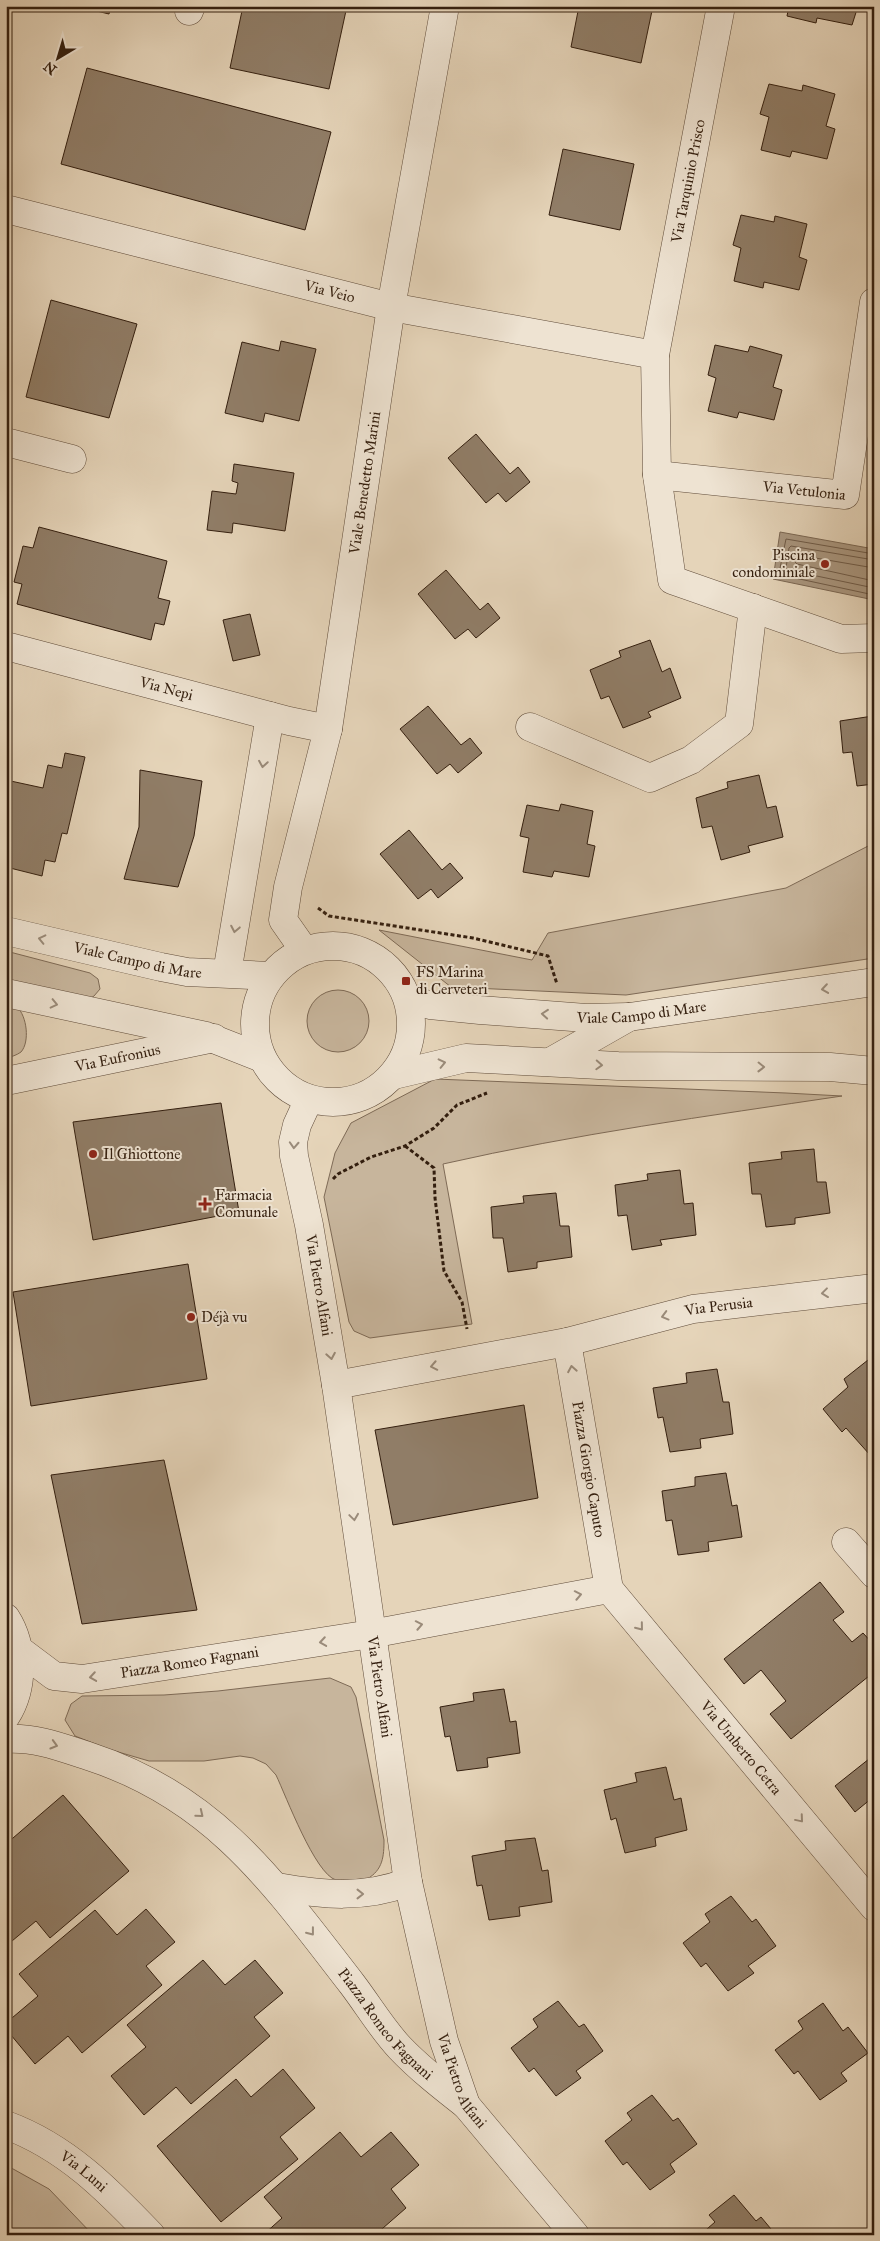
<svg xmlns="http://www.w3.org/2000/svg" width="880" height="2241" viewBox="0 0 880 2241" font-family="'IM FELL Great Primer',serif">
<rect width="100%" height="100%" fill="#e5d4b9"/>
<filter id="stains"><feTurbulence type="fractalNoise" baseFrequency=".004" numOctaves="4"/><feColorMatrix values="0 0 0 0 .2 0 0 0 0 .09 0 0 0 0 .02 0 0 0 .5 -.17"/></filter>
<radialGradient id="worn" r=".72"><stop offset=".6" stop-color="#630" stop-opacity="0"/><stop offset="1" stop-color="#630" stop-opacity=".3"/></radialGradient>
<!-- green -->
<path fill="#c7b59c" stroke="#7e6a56" d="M874,843v115l-248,37 -175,-8 -72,-57 153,30 16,-27 238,-45z
M6,951l84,22 8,6 2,10 -6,7 -6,4 -82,-20z
M307 1021a31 31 0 1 1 62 0a31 31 0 1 1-62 0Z
M6,1003c4,1 8,2 11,4 10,9 13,35 4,45 -4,3 -10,5 -15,6z
M435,1079l351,14 56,3c-134,20 -267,38 -399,68l29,160 -102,14 -16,-7 -5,-9 -25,-125 11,-44 16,-30z
M330,1678l21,9 5,10 28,143c0,16 -1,30 -17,39 -5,2 -10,1 -15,1 -5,0 -11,1 -16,0 -21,-6 -50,-84 -60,-105l-10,-11 -13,-6 -13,-2 -36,5h-55l-41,-12 -33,-13 -10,-16 6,-16 11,-8 82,-1 54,-4z
M6,2165l43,24 44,46h-87z"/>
<!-- water -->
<path fill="#a9967f" stroke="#7a6652" d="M780,532l94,17v51l-101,-21z"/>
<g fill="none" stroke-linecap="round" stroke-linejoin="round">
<!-- shore -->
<path stroke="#6e5a47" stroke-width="1" d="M874,554l-88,-15 -7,34 2,2 93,20
M874,560l-83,-14 -2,2 -3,20 2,2 86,18
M874,568l-76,-13 -2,1 -1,6 2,2 77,17"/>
</g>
<!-- building -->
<path fill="#907d67" stroke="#341f0f" d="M76,6h35l-2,8z
M243,6h104l-18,83 -99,-21z
M579,6h74l-12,57 -70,-16z
M789,6h69l-6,19 -35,-7 -1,5 -29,-7z
M87,68l244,64 -26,98 -244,-66z
M769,84l33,7 1,-6 32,9 -9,32 9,3 -8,30 -35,-8 -2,6 -29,-7 8,-33 -9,-3z
M563,149l71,15 -14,66 -71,-15z
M741,215l33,7 1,-6 32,8 -8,33 8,3 -8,30 -35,-8 -1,6 -29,-7 7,-33 -8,-3z
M51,300l86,24 -28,94 -83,-21z
M281,341l35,8 -17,72 -34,-8 -2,9 -38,-9 17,-71 37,9z
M715,345l33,7 2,-6 32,9 -9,32 9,3 -8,30 -35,-8 -2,6 -29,-7 8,-33 -8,-3z
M476,434l34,40 8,-7 12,15 -24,20 -8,-9 -12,10 -38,-45z
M234,464l60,9 -9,58 -52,-8 -1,10 -25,-3 5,-39 24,3 2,-11 -6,-2z
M39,527l128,34 -9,37 12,3 -6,24 -9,-2 -4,17 -134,-36 5,-20 -8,-2 9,-36 10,2z
M446,570l34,40 8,-7 12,15 -24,20 -8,-9 -13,10 -37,-45z
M250,614l10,41 -27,6 -10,-41z
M650,640l12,32 8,-4 11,30 -33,14 3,5 -28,11 -14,-32 -8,3 -11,-29 31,-13 -2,-6z
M428,706l33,39 9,-7 12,15 -24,20 -8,-9 -13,10 -37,-45z
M873,710h1v74l-17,2 -5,-34 -9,1 -3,-32 33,-5z
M65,753l20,4 -18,77 -5,-1 -7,29 -10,-2 -3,16 -36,-9v-87l37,8 5,-23 14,3z
M140,770l62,11 -8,55 -16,51 -54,-8 15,-52z
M759,775l8,33 9,-2 7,31 -35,9 2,6 -29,8 -9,-34 -10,2 -6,-30 32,-10 -1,-6z
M561,804l32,7 -6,33 8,2 -6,31 -35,-6 -2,6 -29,-5 6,-34 -9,-2 7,-31 32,6z
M409,830l33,40 8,-7 13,15 -25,20 -7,-9 -13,10 -38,-45z
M221,1103l18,109 -146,28 -20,-118z
M814,1149l3,33h9l4,31 -35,5v6l-29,3 -5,-33h-9l-3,-31 33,-4 -1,-7z
M680,1170l4,34 9,-1 3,32 -36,5 2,5 -30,5 -5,-35 -9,1 -3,-31 33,-5 -1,-6z
M556,1193l4,33h9l3,31 -35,5v6l-29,4 -5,-34h-10l-2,-31 33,-4 -1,-7z
M188,1264l19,115 -176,27 -18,-114z
M868,1360l6,7v85l-4,3 -24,-27 -4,4 -19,-23 25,-22 -4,-8z
M717,1369l6,33h6l4,32 -33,5 1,9 -31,4 -7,-35 -5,1 -5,-30 34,-5 -1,-10z
M524,1405l14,93 -145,27 -18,-95z
M164,1460l33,150 -115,14 -31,-149z
M726,1473l6,33 5,-1 5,32 -34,5 1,9 -31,4 -6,-35 -6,1 -4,-30 33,-5v-9z
M820,1582l24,30 -11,8 19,22 11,-9 11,12v27l-83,67 -21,-25 16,-13 -25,-31 -17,14 -20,-25z
M504,1689l6,33 6,-1 4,32 -33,5 1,9 -31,4 -7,-35 -5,1 -5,-30 34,-6 -1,-8z
M874,1755v45l-2,-2 -17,14 -20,-26z
M666,1767l8,33 7,-2 6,32 -32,8 1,8 -31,7 -9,-35 -5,2 -7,-30 33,-8 -2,-9z
M63,1795l66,76 -79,67 -14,-17 -30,25v-102z
M535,1838l7,33 6,-1 4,32 -33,5 1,9 -31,4 -7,-35 -5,1 -5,-30 34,-6 -1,-9z
M731,1896l21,26 4,-3 20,27 -28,20 6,7 -26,18 -22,-28 -5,4 -18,-24 27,-21 -5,-8z
M146,1909l29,33 -29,24 16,19 -80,68 -14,-17 -33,28 -29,-35v-6l32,-27 -19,-22 76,-64 22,25z
M203,1960l22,25 30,-25 28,33 -29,24 16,19 -79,68 -15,-17 -32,28 -33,-39 35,-29 -19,-22z
M558,2001l21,26 5,-3 19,27 -27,20 5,7 -25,18 -22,-28 -5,4 -18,-24 27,-21 -5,-8z
M823,2003l20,28 5,-4 20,26 -27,20 6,8 -27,19 -22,-29 -4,3 -19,-24 28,-21 -5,-8z
M283,2069l32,39 -35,29 18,22 -77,63 -64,-76 79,-67 15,18z
M652,2095l21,26 5,-3 19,26 -27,20 5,8 -25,18 -23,-28 -4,3 -18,-24 27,-21 -5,-7z
M340,2132l21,25 30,-25 28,33 -28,24 15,19 -31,27h-112l19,-17 -18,-21z
M734,2195l22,26 5,-4 15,18h-76l15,-13 -6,-7z"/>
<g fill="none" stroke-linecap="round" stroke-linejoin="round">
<defs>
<g id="minor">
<path d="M721,6l-66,349 2,120 15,105 169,59 33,-1"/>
<path d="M189,11l2,-5"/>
<path id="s1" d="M6,209l385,98 264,48"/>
<path d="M6,442l66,17"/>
<path id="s2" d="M657,475l188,20 29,-193"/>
<path id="s3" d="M6,646l283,75 39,8"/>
<path d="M530,727l120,51 41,-18 48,-36 14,-116"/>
<path id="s4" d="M304,950l-21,-30 5,-33 40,-158 63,-422 54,-301"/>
<path d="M227,973l43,-257"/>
<path d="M550,1062l79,-45"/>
<path id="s5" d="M6,1081l208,-43"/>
<path id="s6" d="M309,1099l-12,26 -4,17 1,14 15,69 27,160 72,497 36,159 22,64 109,130"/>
<path id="s7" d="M567,1342l126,-33 181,-21"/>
<path id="s8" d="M336,1385l231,-43 42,247 265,318"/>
<path d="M846,1542l28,32"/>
<path d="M6,1618c18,28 18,70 0,98"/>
<path id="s9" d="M18,1649l36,27 28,3 289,-45 238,-45"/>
<path id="s10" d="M6,1739c30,-2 57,9 85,18 125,41 184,128 261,227 16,21 30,45 48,64 20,21 43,39 66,57"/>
<path d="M277,1887c46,8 87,12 131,-5"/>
<path id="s11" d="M6,2125c60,22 102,65 145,110"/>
</g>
<g id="tertiary">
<path id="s12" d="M6,931l155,36 26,5 83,4"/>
<circle cx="333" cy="1024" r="78"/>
<path d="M6,993l200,43 56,22"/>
<path id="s13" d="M409,1000l21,5 50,5 106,8 43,-1 245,-35"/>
<path d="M394,1075l72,-17 152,8 212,1 44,4"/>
</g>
</defs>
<!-- minor casing -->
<use href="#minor" stroke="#604c3a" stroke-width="29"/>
<!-- tertiary casing -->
<use href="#tertiary" stroke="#604c3a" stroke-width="29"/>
<!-- path -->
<path stroke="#341f0f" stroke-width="3" stroke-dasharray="4 2.5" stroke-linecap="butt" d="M318,908l11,8 144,22 75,18 9,28
M405,1146l29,22 1,30 9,73 18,31 5,27
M333,1179l5,-5 33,-17 34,-11 29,-18 23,-23 30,-12"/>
<!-- minor -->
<use href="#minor" stroke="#eee3d2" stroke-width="28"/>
<!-- tertiary -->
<use href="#tertiary" stroke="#eee3d2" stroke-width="28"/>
</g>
<!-- one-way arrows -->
<defs><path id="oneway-chevron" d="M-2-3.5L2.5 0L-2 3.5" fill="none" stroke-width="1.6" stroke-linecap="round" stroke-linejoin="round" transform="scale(1.25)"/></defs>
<g stroke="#9a8b7a">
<use href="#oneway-chevron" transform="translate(263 764) rotate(99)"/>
<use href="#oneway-chevron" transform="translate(235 929) rotate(101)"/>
<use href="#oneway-chevron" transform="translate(42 939) rotate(-167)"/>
<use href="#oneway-chevron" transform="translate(825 989) rotate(172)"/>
<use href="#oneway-chevron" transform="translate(54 1004) rotate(13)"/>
<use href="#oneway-chevron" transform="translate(545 1014) rotate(-175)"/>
<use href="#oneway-chevron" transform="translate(442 1063) rotate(-13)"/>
<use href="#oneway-chevron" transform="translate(599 1065) rotate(3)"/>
<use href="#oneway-chevron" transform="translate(761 1067) rotate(1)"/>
<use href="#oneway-chevron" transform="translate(294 1145) rotate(93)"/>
<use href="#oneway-chevron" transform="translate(825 1293) rotate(173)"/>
<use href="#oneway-chevron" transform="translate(665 1316) rotate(165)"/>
<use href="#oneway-chevron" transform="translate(331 1356) rotate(80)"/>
<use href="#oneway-chevron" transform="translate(434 1366) rotate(169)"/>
<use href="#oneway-chevron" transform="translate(572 1369) rotate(-100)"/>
<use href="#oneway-chevron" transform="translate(354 1517) rotate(82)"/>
<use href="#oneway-chevron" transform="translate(578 1595) rotate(-11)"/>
<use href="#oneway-chevron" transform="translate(419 1625) rotate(-11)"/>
<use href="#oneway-chevron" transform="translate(640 1627) rotate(51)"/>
<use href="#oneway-chevron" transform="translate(323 1642) rotate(171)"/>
<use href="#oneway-chevron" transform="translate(93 1677) rotate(171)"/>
<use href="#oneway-chevron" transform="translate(54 1745) rotate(16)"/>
<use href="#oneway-chevron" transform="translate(200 1814) rotate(39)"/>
<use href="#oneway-chevron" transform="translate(800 1819) rotate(50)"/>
<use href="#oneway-chevron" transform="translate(360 1894)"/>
<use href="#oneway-chevron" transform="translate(311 1932) rotate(52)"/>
</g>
<!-- markers -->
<g fill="#8f2418" stroke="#eee3d2" stroke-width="2">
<circle cx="825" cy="564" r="5"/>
<rect x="401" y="976" width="10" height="10" rx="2.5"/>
<circle cx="93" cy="1154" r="5"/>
<path d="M202.5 1196.5h5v5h5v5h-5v5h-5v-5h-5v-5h5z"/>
<circle cx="191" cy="1317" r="5"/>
</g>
<g text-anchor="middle" stroke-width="4" stroke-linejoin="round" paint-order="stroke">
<!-- street labels -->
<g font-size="15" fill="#341f0f" stroke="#eee3d2">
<text transform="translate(688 181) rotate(-79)" y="5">Via Tarquinio Prisco</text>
<text dy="5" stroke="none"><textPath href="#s1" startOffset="334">Via Veio</textPath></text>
<text dy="5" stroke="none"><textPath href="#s4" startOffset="482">Viale Benedetto Marini</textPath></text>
<text dy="5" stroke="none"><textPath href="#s2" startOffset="148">Via Vetulonia</textPath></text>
<text dy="5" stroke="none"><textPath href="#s3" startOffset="166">Via Nepi</textPath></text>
<text dy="5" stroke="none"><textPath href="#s12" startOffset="135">Viale Campo di Mare</textPath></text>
<text dy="5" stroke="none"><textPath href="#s13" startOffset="234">Viale Campo di Mare</textPath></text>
<text dy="5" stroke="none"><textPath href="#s5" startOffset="114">Via Eufronius</textPath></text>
<text dy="5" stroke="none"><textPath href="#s6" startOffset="192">Via Pietro Alfani</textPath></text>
<text dy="5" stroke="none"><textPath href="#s7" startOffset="156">Via Perusia</textPath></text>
<text dy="5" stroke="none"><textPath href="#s8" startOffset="364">Piazza Giorgio Caputo</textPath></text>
<text dy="5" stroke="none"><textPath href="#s9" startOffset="182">Piazza Romeo Fagnani</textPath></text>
<text dy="5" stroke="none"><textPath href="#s6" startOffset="598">Via Pietro Alfani</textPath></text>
<text dy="5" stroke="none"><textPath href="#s8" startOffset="692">Via Umberto Cetra</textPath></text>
<text dy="5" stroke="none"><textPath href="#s10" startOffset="492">Piazza Romeo Fagnani</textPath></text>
<text dy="5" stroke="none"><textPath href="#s6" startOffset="1002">Via Pietro Alfani</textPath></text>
<text dy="5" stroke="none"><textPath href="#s11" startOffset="91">Via Luni</textPath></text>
</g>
<!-- poi labels -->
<g font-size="15" fill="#341f0f" stroke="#eee3d2" text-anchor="start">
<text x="815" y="560" text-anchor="end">Piscina<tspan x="815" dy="17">condominiale</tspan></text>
<text x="416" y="977">FS Marina<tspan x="416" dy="17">di Cerveteri</tspan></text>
<text x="103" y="1159">Il Ghiottone</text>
<text x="215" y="1200">Farmacia<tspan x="215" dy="17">Comunale</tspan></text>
<text x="201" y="1322">Déjà vu</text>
</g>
</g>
<!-- margin -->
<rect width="880" height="2241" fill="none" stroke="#e5d4b9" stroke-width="25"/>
<rect x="8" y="8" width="865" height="2226" fill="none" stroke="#341f0f" stroke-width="2.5"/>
<rect x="12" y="12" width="855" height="2216" fill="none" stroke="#341f0f"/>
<!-- north arrow -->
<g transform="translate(58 58) rotate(218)" stroke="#eee3d2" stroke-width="4" paint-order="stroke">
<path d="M0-4L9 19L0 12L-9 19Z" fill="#341f0f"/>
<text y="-8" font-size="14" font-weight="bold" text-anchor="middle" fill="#341f0f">N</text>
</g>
<rect width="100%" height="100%" filter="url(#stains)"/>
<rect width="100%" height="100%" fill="url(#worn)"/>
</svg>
